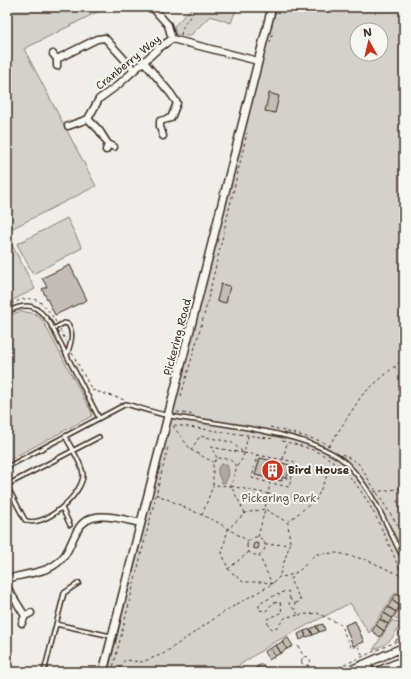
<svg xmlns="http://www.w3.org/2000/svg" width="411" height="679" viewBox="0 0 411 679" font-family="'Shantell Sans',sans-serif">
<rect width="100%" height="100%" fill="#efeeea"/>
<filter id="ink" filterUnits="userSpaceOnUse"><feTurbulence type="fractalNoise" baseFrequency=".025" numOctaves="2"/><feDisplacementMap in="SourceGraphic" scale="8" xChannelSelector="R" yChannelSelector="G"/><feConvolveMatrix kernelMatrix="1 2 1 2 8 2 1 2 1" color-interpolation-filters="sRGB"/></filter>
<g filter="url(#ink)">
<!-- green -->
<path fill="#d4d1cc" stroke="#887e75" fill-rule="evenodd" d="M13,7h94l-83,42 72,137 -89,45v-222z
M193,7h44l-6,16 -21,-7 -20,20 -14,-1 -2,-9z
M274,7h113l17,2v588l-8,-5 -2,2 -25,39 -19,-30 -77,40 -44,29h-121zM357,30h24v24h-24z
M67,218l15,30 -49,26 -16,-30z
M7,235l28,54 -28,14z
M21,311l15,3 7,7 49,92v3l-85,45v-144z
M404,601v19l-2,2 -8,-5z
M392,620l8,4c-9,18 -9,17 -27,26z"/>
<!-- water -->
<path fill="#afa8a1" stroke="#81766d" d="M221,464l6,1c3,7 2,11 -2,18h-3l-4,-9v-6z"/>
<!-- building -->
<path fill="#c2bdb7" stroke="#3b2a1e" d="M269,93l10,3 -4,17 -10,-2z
M70,265l17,35 -32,15 -13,-26 5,-2 -5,-9z
M221,284l9,2 -4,17 -9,-2z
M260,458l30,7 -3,13 -5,-1v4l-27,-6z
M253 546a3 3 0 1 1 6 0a3 3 0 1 1-6 0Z
M396,594l8,6 -4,6 -8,-6z
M392,600l8,6 -4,6 -8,-5z
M388,607l8,5 -4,6 -8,-5z
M384,613l8,5 -4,6 -8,-5z
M380,619l8,5 -4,7 -8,-6z
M355,621l9,21 -11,4 -8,-21z
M323,624l2,6 -6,2 -3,-6z
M376,625l8,6 -4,6 -8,-6z
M316,626l3,6 -6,3 -3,-6z
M310,629l3,6 -7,2 -2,-6z
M304,631l2,6 -6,3 -2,-6z
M288,638l5,8 -6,3 -5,-7z
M282,642l5,7 -6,4 -5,-8z
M276,645l5,8 -6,3 -5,-8z
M270,648l5,8 -6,4 -5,-8z
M262,664l4,5 -7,3 -3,-5z"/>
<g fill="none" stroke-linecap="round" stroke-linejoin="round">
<defs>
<path id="service" d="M7,312c21,-11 30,-7 43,11l49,95
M53,329l11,-6 4,1c7,10 2,21 -1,31
M7,467l119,-63c14,4 29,9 44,12 45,8 148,16 179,50 25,26 39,63 55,94
M7,485l92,-48
M7,486l18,34c18,10 58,-26 58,-45 0,-10 -13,-29 -18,-39
M62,508l8,17
M56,624l55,12
M44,672l20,-79 15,-10"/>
<path id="minor" d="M152,7l16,18 4,14
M53,54l4,5v7
M57,59l40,-20 8,-1 29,32
M144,62l27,32 6,9 -6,15 -11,3v6l3,9
M88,119l11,11 9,14
M68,126l20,-7 11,-20 19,-14 41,-37 13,-9 86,22
M106,150l2,-6 6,3
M7,580c6,-5 34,-6 46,-14 15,-9 16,-21 24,-35 12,-24 43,-12 64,-8
M7,587l18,29
M22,623l3,-7 6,-3"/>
<path id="tertiary" d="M367,664l3,8
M103,672l169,-665
M346,672l58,-25
M376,672l28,-12"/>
</defs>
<!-- service casing -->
<use href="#service" stroke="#3b2a1e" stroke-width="6"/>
<!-- minor casing -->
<use href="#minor" stroke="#3b2a1e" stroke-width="9"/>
<!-- tertiary casing -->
<use href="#tertiary" stroke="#3b2a1e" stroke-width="10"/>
<!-- path -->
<path stroke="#3b2a1e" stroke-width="1" stroke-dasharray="3 3" stroke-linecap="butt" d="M7,11l11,-4
M181,35c3,-17 9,-14 15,-28
M270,43l3,-12
M11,304c24,-12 32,-3 45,18
M60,330l6,11
M72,353l20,37 33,10
M394,366l10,11
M181,396l24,-84 42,-179
M177,412l18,3
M174,425l101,14
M173,426l18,24 22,12
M270,427l51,14 8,5
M282,441c16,4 33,8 46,17 38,23 57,80 75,118
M329,446l33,-51 42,-37
M191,450l9,-14 31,6 13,11 -33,-6 6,11
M244,453l13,2 -5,23 18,5 -2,11 48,6 17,-38
M342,454l16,9 46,72
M257,455l39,7 -7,25 -18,-4
M283,459l4,-16
M237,466l6,-8 5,-22
M374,492l30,-4
M156,494l61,28 31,19
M404,500l-7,1 7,14
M245,513l-14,-27 -18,-1v-22l5,-5 11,1 8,7 -6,20 37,8 -3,15 -20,4 -17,16 -6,24 6,16 15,13h21l8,2
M202,515l11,-29
M288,522l27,-22
M247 546a9 9 0 1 1 18 0a9 9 0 1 1-18 0Z
M258,537l7,-28 23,14 2,21
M265,545l25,-1 -11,33
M259,555l13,29
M228,569l21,-17
M292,577l-2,3 11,21 -5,2
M290,599l-2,-8h-4l-4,4 -3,-1c-6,4 -14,7 -18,11v5l7,1 7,-8 7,-1 2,10 -15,7 1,6 4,4 5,-2 9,-10 13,-2 -10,-11 1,-5 5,4v7
M299,615l18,-2 23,11 11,24 7,-2 5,10
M396,641l8,-17
M298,646l6,11
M301.5 661a4.5 4.5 0 1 1 9 0a4.5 4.5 0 1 1-9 0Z
M308,665l3,7
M112,672l56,-225
M116,672l9,-12 17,2 21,-8 64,-44 45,-26 7,-7c18,-1 24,-9 36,-23l23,-1 29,7 37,17
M328,672l76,-34"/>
<!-- service -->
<use href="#service" stroke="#f6f6f2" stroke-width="3"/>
<!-- minor -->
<use href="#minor" stroke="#f6f6f2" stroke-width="6"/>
<!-- tertiary -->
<use href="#tertiary" stroke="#f6f6f2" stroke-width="7"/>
</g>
</g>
<!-- icons -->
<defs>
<symbol id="building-disc" viewBox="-11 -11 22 22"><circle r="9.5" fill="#c8321e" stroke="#f6f6f2"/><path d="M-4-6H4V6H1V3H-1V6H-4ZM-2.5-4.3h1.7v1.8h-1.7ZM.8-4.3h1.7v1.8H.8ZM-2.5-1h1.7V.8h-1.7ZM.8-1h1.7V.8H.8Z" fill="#fff"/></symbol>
</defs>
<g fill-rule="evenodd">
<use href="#building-disc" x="260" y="458" width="25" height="25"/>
</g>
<g text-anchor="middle" stroke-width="4" stroke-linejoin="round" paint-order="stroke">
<!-- street labels -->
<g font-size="11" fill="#3b2a1e" stroke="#f6f6f2">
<text transform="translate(128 62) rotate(-39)" y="4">Cranberry Way</text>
<text transform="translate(177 337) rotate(-75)" y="4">Pickering Road</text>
</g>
<!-- poi labels -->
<g font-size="11" font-weight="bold" fill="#3b2a1e" stroke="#f6f6f2" text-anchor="start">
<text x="288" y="474">Bird House</text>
</g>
<!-- park labels -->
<g font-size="11" fill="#61544a" stroke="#f6f6f2">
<text x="279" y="502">Pickering Park</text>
</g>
</g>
<!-- margin -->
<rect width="411" height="679" fill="none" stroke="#f6f6f2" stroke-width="24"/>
<rect x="12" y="12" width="387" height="655" fill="none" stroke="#3b2a1e" stroke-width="1.5" filter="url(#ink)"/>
<!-- north arrow -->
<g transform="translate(369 42) rotate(352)"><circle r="19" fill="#f6f6f2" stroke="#aba49d"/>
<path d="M0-3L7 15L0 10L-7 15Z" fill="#c8321e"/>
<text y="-6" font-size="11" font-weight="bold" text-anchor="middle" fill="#3b2a1e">N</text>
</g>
</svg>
